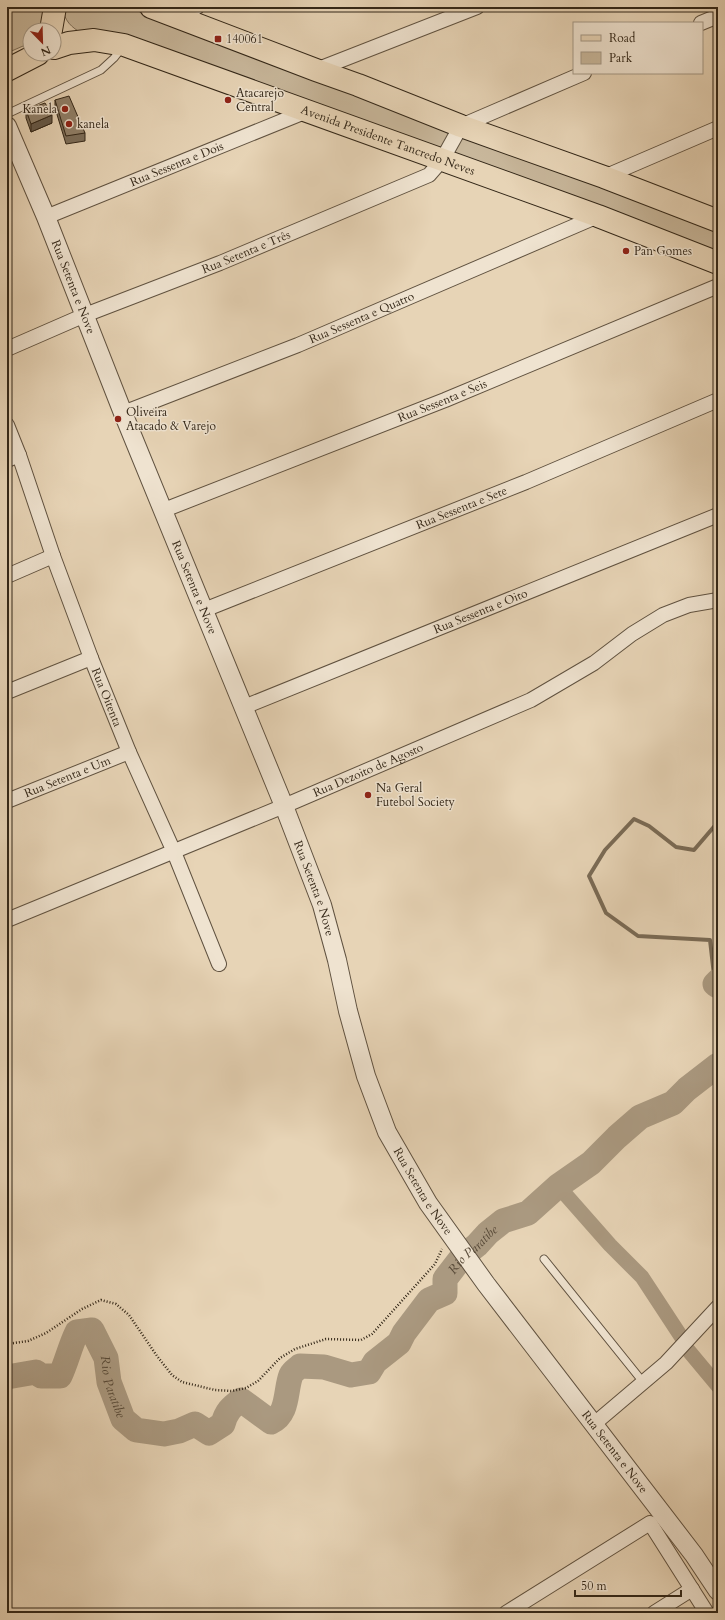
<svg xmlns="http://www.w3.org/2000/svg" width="725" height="1620" viewBox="0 0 725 1620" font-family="Cardo,serif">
<rect width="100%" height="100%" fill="#e7d4b6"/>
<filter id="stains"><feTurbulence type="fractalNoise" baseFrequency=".005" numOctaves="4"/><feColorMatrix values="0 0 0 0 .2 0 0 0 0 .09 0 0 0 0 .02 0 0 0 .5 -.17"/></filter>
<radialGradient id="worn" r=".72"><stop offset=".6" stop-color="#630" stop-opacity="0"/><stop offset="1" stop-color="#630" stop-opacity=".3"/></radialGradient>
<!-- green -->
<path fill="#c8b79b" stroke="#7e6f5a" d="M7,7h53l-14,23h-16v13l-23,10z
M63,7h63l105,37 487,182v31l-635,-223c-12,-7 -19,-13 -20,-27z"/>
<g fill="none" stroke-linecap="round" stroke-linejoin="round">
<!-- stream -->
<path stroke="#7a6b56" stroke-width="4" d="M715,984l-5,-44 -72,-4 -32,-23 -17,-37 16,-26 29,-31 15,7 27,21 18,3 24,-28"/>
<!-- canal -->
<path stroke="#aa9980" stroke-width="15" d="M558,1186l52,59 32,32 40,61
M688,1350l30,36"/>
<!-- river -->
<g stroke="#aa9980" stroke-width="25">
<path d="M718,981l-3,3 3,2"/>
<path id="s1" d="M7,1377l29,-5 5,4h19c7,-15 10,-30 17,-44l15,-2 14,28 3,24 14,37 13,11 28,4 15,-3 16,-7 14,9 14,-9c3,-12 8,-17 18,-24l30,22c18,-8 14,-32 20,-47 2,-4 6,-6 9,-9l24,1 27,8 18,-3 6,-10 24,-19 5,-10 25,-33 16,-7v-14l17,-22 15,-12 11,-12 15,-12 25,-8 30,-27 33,-23 26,-26 23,-20 33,-14 14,-14 31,-24"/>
</g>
<defs>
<path id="service" d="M7,114l94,-44 13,-12 7,-9
M544,1259l99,123"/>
<g id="minor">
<path d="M174,17l23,-10"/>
<path d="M701,23l17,-7"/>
<path d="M316,70l161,-63"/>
<path d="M604,177l114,-49"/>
<path id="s2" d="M46,217l261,-106"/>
<path id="s3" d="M7,349l78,-34 135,-52 209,-88 13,-15 19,-34 123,-53"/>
<path id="s4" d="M123,413l175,-68 300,-129"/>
<path id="s5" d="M7,425l12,30 34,101 38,102 38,94 45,100 45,112"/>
<path d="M7,460l12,-5"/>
<path id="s6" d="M164,510l281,-110 273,-114"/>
<path d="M7,576l46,-20"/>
<path id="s7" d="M204,610l322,-128 192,-82"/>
<path d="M7,692l84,-34"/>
<path id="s8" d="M244,707l474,-192"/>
<path id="s9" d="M7,801l122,-49"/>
<path id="s10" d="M7,920l277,-114 247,-106 63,-37 38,-29 31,-19 26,-10 29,-5"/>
<path d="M594,1424l72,-61 52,-56"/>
<path d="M506,1613l144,-90 57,90"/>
<path d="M654,1613l38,-24"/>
</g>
<g id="tertiary">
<path id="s11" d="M7,126l39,91 77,196 161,393 38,99 15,55 11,51 18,65 21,56 41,71 58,81 208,271 24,36"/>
</g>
<g id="primary">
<path d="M151,7l165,63 42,15 103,41 143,51 114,44"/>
<path d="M51,30l4,-23"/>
<path id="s12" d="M54,48l15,-5 25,-3 30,5 474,171 120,47"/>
<path d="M7,70l31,-16"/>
</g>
</defs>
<!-- service casing -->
<use href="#service" stroke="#605240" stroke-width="9"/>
<!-- minor casing -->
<use href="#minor" stroke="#605240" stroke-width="16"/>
<!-- tertiary casing -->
<use href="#tertiary" stroke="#605240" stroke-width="20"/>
<!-- primary casing -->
<use href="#primary" stroke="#332718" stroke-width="24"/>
<!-- path -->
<path stroke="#332718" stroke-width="2.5" stroke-dasharray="1 2" stroke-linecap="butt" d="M7,1344l21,-3 18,-8 36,-24 19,-9 15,4 13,11 28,41 15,19 10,7 33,8 17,1 14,-3 12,-7 22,-23 15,-9 31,-10 35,1 11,-6 63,-70 7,-15"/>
<!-- service -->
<use href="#service" stroke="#efe3d0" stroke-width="7"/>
<!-- minor -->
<use href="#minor" stroke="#efe3d0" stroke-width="14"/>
<!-- tertiary -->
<use href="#tertiary" stroke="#efe3d0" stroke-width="18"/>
<!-- primary -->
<use href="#primary" stroke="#e7d4b6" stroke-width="22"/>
</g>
<!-- wall -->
<path fill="#7d6f5b" stroke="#332718" d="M55,100l30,33v8l-19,3 -11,-36z
M26,110l26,13 -21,9 -5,-14z"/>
<!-- shaded-wall -->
<path fill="#665a4a" stroke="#332718" d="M52,115v8l-21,9v-8z"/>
<!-- building -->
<path fill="#91816a" stroke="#332718" d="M69,96l16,37 -19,3 -11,-36z
M45,103l7,12 -21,9 -5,-14z"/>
<!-- markers -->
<g fill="#8f2418" stroke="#efe3d0" stroke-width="1.5">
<rect x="214" y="35" width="8" height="8" rx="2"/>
<circle cx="228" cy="100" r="4"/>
<circle cx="65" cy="109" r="4"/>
<circle cx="69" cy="124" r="4"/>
<circle cx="626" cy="251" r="4"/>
<circle cx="118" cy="419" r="4"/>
<circle cx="368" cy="795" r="4"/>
</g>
<g text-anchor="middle" stroke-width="3" stroke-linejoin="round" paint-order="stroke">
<!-- poi labels -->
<g font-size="12" fill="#332718" stroke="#efe3d0" text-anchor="start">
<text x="226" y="43">140061</text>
<text x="236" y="97">Atacarejo<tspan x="236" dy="14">Central</tspan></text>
<text x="57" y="113" text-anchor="end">Kanela</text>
<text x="77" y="128">kanela</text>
<text x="634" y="255">Pan Gomes</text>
<text x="126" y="416">Oliveira<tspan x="126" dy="14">Atacado &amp; Varejo</tspan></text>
<text x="376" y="792">Na Geral<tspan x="376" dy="14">Futebol Society</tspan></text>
</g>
<!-- street labels -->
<g font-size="12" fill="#332718" stroke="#efe3d0">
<text dy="4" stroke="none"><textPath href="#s12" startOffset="352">Avenida Presidente Tancredo Neves</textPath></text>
<text dy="4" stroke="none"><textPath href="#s2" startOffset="141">Rua Sessenta e Dois</textPath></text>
<text dy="4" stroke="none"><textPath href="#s3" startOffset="258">Rua Setenta e Três</textPath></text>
<text dy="4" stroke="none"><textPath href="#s11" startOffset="174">Rua Setenta e Nove</textPath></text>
<text dy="4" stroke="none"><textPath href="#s4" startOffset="257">Rua Sessenta e Quatro</textPath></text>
<text dy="4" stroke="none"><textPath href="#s6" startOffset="299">Rua Sessenta e Seis</textPath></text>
<text dy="4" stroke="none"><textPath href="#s7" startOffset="277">Rua Sessenta e Sete</textPath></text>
<text dy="4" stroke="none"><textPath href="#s11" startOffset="498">Rua Setenta e Nove</textPath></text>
<text dy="4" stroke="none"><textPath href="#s8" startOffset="255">Rua Sessenta e Oito</textPath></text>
<text dy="4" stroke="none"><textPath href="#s5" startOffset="290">Rua Oitenta</textPath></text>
<text dy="4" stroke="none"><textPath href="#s10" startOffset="391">Rua Dezoito de Agosto</textPath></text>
<text dy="4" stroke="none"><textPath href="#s9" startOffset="65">Rua Setenta e Um</textPath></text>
<text dy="4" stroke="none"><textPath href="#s11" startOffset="822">Rua Setenta e Nove</textPath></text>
<text dy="4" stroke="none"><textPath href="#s11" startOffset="1146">Rua Setenta e Nove</textPath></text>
<text dy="4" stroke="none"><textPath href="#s11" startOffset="1470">Rua Setenta e Nove</textPath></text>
</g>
<!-- water labels -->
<g font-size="13" font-style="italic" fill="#574937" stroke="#efe3d0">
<text dy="5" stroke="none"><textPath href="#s1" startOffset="695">Rio Paratibe</textPath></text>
<text dy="5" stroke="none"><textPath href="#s1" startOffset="178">Rio Paratibe</textPath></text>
</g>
</g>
<!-- margin -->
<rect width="725" height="1620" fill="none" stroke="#e7d4b6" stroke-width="24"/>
<rect x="8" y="8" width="709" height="1604" fill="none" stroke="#332718" stroke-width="2"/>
<rect x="12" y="12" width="701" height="1596" fill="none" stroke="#332718"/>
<!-- legend -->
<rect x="573" y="22" width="130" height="52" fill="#efe3d0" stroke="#a49886"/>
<rect x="581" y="35" width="20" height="6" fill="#e7d4b6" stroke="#a49886"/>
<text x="609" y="42" font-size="12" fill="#332718">Road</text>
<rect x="581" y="52" width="20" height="12" fill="#c8b79b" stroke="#a49886"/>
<text x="609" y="62" font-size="12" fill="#332718">Park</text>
<!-- north arrow -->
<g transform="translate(42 42) rotate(157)"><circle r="19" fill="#efe3d0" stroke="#a49886"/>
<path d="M0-3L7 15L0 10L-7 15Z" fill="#8f2418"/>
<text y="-6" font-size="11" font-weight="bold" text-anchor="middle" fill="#332718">N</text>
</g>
<!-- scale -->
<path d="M575 1590v6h106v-6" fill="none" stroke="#332718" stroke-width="2"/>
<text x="581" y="1590" font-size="12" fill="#332718" stroke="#efe3d0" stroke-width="3" paint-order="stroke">50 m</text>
<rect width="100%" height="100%" filter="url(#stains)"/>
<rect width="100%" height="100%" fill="url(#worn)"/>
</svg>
